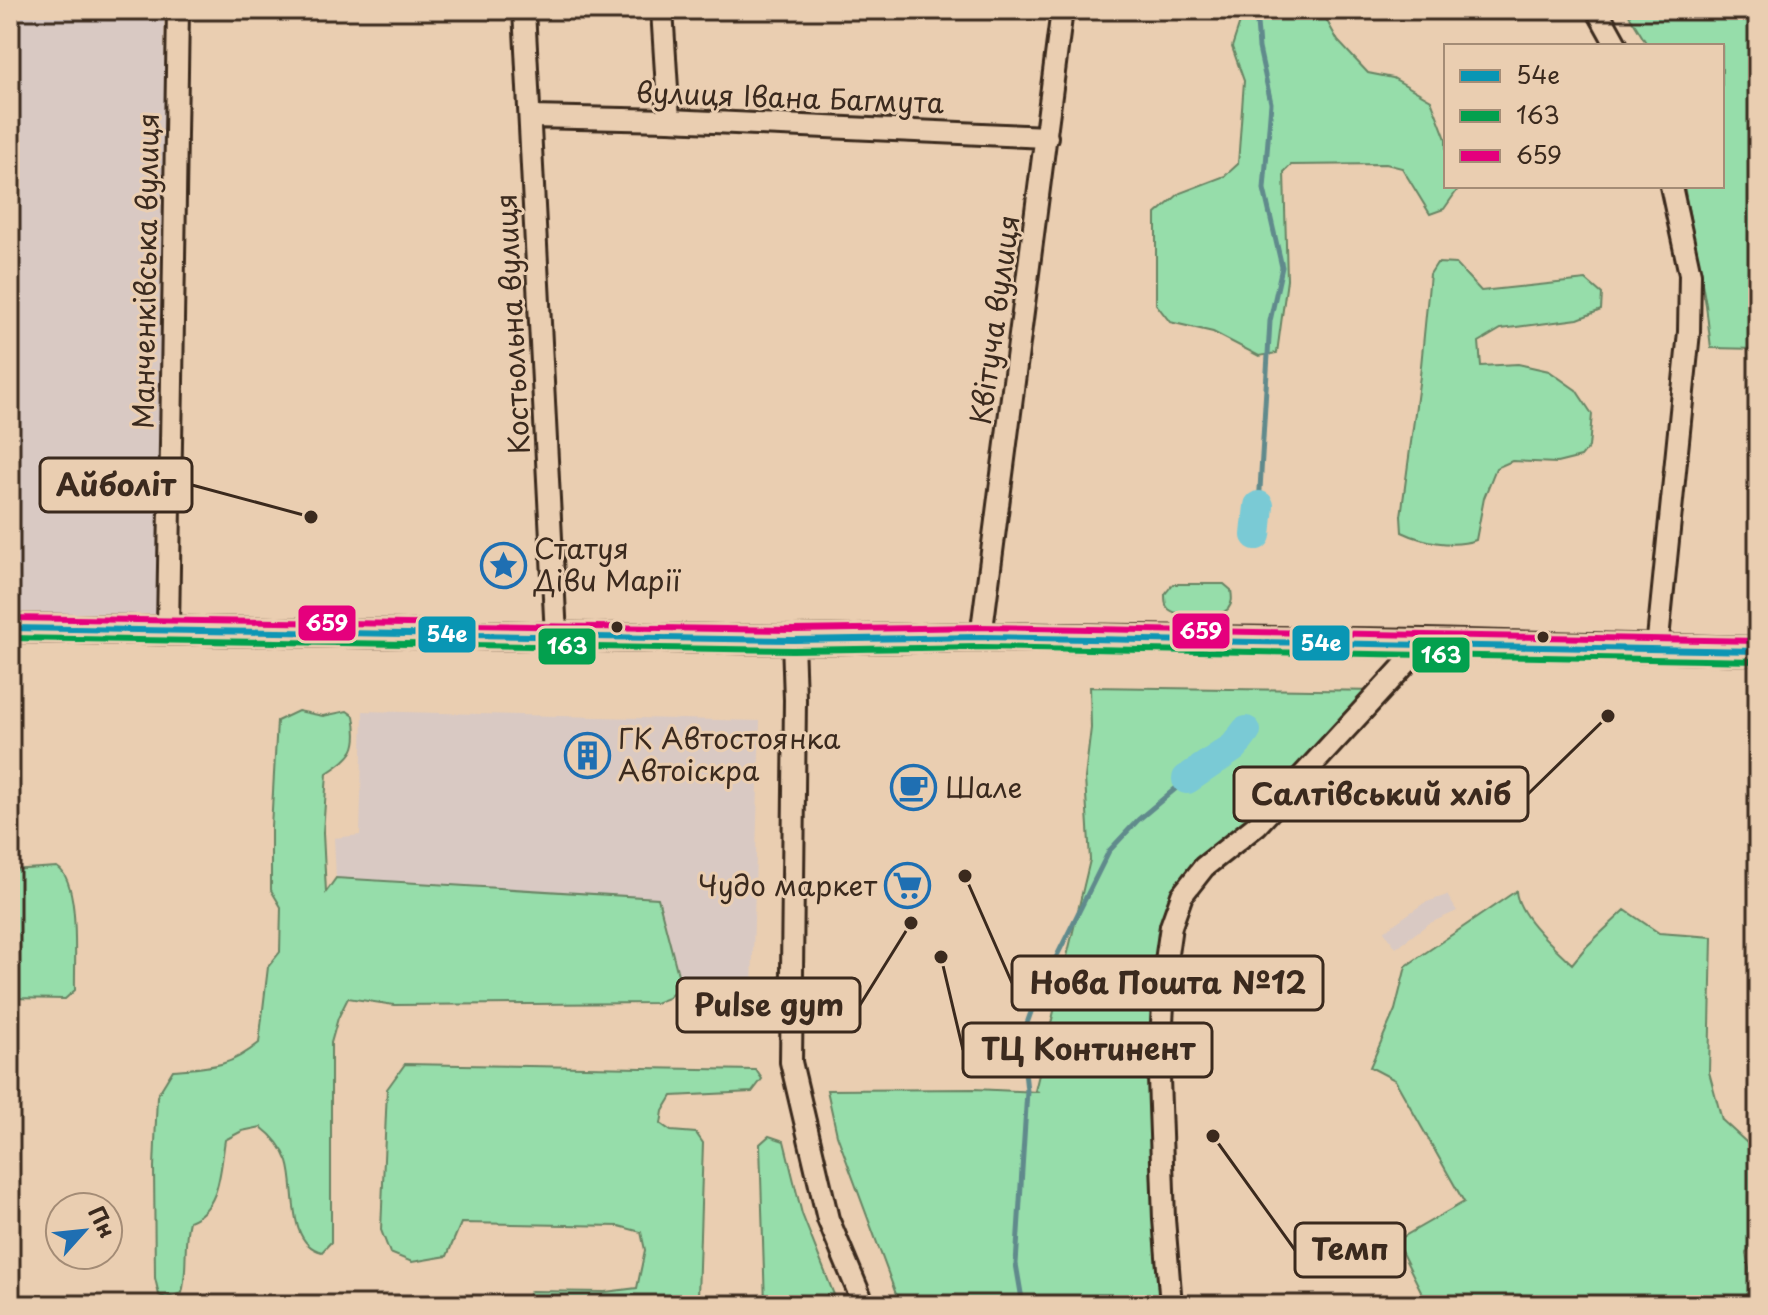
<svg xmlns="http://www.w3.org/2000/svg" width="1768" height="1315" viewBox="0 0 1768 1315" font-family="'Playpen Sans',sans-serif">
<rect width="100%" height="100%" fill="#eaceb1"/>
<filter id="ink" filterUnits="userSpaceOnUse"><feTurbulence type="fractalNoise" baseFrequency=".0125" numOctaves="2"/><feDisplacementMap in="SourceGraphic" scale="16" xChannelSelector="R" yChannelSelector="G"/><feConvolveMatrix kernelMatrix="1 2 1 2 8 2 1 2 1" color-interpolation-filters="sRGB"/></filter>
<g filter="url(#ink)">
<!-- built -->
<path fill="#d9c9c3" d="M10,10h154l4,606 -158,-1z
M363,711l397,10 -8,267 -71,-2 -23,-88 -322,-20 -2,-40 26,-3z
M1447,895l10,16 -29,13 -32,24 -12,-17 40,-28z"/>
<!-- green -->
<path fill="#96ddaa" stroke="#688464" stroke-width="2" d="M1244,10h77l17,31 30,32 25,5 38,22 15,39v47h12v3l-14,20 -14,5 -28,-46 -16,-4 -95,1 -7,7 3,108 -10,73 -18,3 -46,-24 -43,-10 -14,-18v-90l24,-21 45,-17 13,-12 6,-83 -12,-34z
M1626,10h132v339l-47,-1 -5,-43 -22,-119h38v-140h-74z
M1437,263l19,1 25,27 105,-11 16,14 -1,16 -23,9 -77,10 -22,13 2,24 37,-2 31,7 27,19 16,24 -3,33 -8,10 -24,6 -45,-2 -16,7 -12,30 -8,42c-23,8 -53,2 -74,-8l-1,-16 19,-140 10,-102z
M1173,584h51l7,6c1,7 2,13 -3,19 -10,10 -53,10 -61,-2 -2,-3 -2,-10 -2,-13z
M1090,687l290,4 -193,196 -22,81 6,337h-271l-63,-170 -10,-45 147,-1 65,3 -4,-1 55,-231 -5,-82 6,-50z
M298,711l25,5 24,-5 7,5c6,33 0,39 -27,57l-4,60 3,59 10,-14 322,20 23,88 -13,12 -13,5 -261,2 -46,-7 -10,20 -7,25v199l-9,10c-36,-9 -25,-63 -34,-90 -6,-16 -15,-26 -27,-35l-19,4 -17,9c-5,30 -4,69 -36,81 -6,24 -1,48 -7,72l-16,5 -7,-3 -4,-17 -1,-111 3,-71 16,-26c38,-3 55,-2 86,-27l9,-76 12,-15 1,-45 -10,-17v-63l6,-106z
M57,867c24,14 17,96 18,123l-10,9 -55,-1v-128z
M1516,891c2,25 38,56 56,73l14,-17 39,-37 34,23 53,4 -3,135 13,48 36,33v83l-12,17 7,36 -15,16h-310l-32,-64 68,-39 -69,-122 -25,-13 25,-57 11,-44z
M405,1064l351,6 6,9 -10,13 -80,4 -9,15 -2,13 10,7 25,2 7,10 -5,154 -4,8h-172l9,-14 74,1 32,-4 8,-38 -4,-18 -22,-6 -158,-3 -14,33 -35,6 -22,-9 -9,-23 6,-141z
M769,1136l15,5 18,73 36,91h-73l-5,-161z"/>
<g fill="none" stroke-linecap="round" stroke-linejoin="round">
<!-- stream -->
<path stroke="#618a8c" stroke-width="5" d="M1256,10l3,38 12,55 -7,86 18,78 -12,54 -11,185
M1023,1305l-7,-41 11,-173 -3,-29 1,-33 11,-31 73,-147 29,-31 49,-41"/>
<!-- river -->
<path stroke="#7acad5" stroke-width="30" d="M1256,535l3,-29
M1187,779l47,-32 12,-16"/>
<defs>
<path id="minor" d="M524,10l32,626
M662,10l7,110
M1597,10l20,36
M531,117l138,3 378,17
M168,629l10,-619
M981,637l81,-627
M793,640l2,60 -4,362 37,157 36,86
M1657,649l32,-317 1,-58 -19,-88
M1171,1305l-7,-86 -5,-141 6,-110 6,-42 11,-31 22,-28 53,-42 168,-182"/>
<path id="major" d="M10,628l783,12 188,-3 444,6 333,8"/>
</defs>
<!-- minor casing -->
<use href="#minor" stroke="#3b2a1e" stroke-width="26"/>
<!-- major casing -->
<use href="#major" stroke="#3b2a1e" stroke-width="32"/>
<!-- minor -->
<use href="#minor" stroke="#eaceb1" stroke-width="20"/>
<!-- major -->
<use href="#major" stroke="#f9deab" stroke-width="26"/>
<defs>
<path id="bus-1" d="M10,628l783,12 188,-3 777,14"/>
<path id="bus-2" d="M10,638l783,12 188,-3 777,14"/>
<path id="bus-3" d="M10,618l783,12 188,-3 777,14"/>
</defs>
<!-- bus-1 casing -->
<use href="#bus-1" stroke="#eaceb1" stroke-width="12"/>
<!-- bus-2 casing -->
<use href="#bus-2" stroke="#eaceb1" stroke-width="12"/>
<!-- bus-3 casing -->
<use href="#bus-3" stroke="#eaceb1" stroke-width="12"/>
<!-- bus-1 -->
<use href="#bus-1" stroke="#0996b4" stroke-width="6"/>
<!-- bus-2 -->
<use href="#bus-2" stroke="#03a04e" stroke-width="6"/>
<!-- bus-3 -->
<use href="#bus-3" stroke="#e5007d" stroke-width="6"/>
</g>
</g>
<!-- icons -->
<defs>
<symbol id="sight-ring" viewBox="-11 -11 22 22"><circle r="9.5" fill="#eaceb1" stroke="#1f6fb2" stroke-width="1.5"/><path d="M0-6L1.8-2.2L6-1.7L2.9 1.2L3.7 5.4L0 3.3L-3.7 5.4L-2.9 1.2L-6-1.7L-1.8-2.2Z" fill="#1f6fb2"/></symbol>
<symbol id="building-ring" viewBox="-11 -11 22 22"><circle r="9.5" fill="#eaceb1" stroke="#1f6fb2" stroke-width="1.5"/><path d="M-4-6H4V6H1V3H-1V6H-4ZM-2.5-4.3h1.7v1.8h-1.7ZM.8-4.3h1.7v1.8H.8ZM-2.5-1h1.7V.8h-1.7ZM.8-1h1.7V.8H.8Z" fill="#1f6fb2"/></symbol>
<symbol id="cafe-ring" viewBox="-11 -11 22 22"><circle r="9.5" fill="#eaceb1" stroke="#1f6fb2" stroke-width="1.5"/><path d="M-5.5-4.5H6V0H3Q3 3.5 0 3.5H-2.5Q-5.5 3.5-5.5 0ZM3-3.2v2h1.7v-2ZM-6 4.5H4V6H-6Z" fill="#1f6fb2"/></symbol>
<symbol id="supermarket-ring" viewBox="-11 -11 22 22"><circle r="9.5" fill="#eaceb1" stroke="#1f6fb2" stroke-width="1.5"/><path d="M-6-5.5h2.5l.6 2H6L4.5 2H-2.5L-4.4-4H-6ZM-1.5 3.2a1.3 1.3 0 1 0 .1 0ZM3 3.2a1.3 1.3 0 1 0 .1 0Z" fill="#1f6fb2"/></symbol>
</defs>
<g fill-rule="evenodd">
<use href="#sight-ring" x="478" y="540" width="51" height="51"/>
<use href="#building-ring" x="562" y="730" width="51" height="51"/>
<use href="#cafe-ring" x="888" y="762" width="51" height="51"/>
<use href="#supermarket-ring" x="882" y="860" width="51" height="51"/>
</g>
<!-- markers -->
<g fill="#3b2a1e" stroke="#eaceb1" stroke-width="3">
<circle cx="617" cy="627" r="7"/>
<circle cx="1543" cy="637" r="7"/>
</g>
<g text-anchor="middle" stroke-width="6" stroke-linejoin="round" paint-order="stroke">
<!-- street labels -->
<g font-size="28" fill="#3b2a1e" stroke="#eaceb1">
<text transform="translate(790 98) rotate(2)" y="10">вулиця Івана Багмута</text>
<text transform="translate(146 271) rotate(-89)" y="10">Манченківська вулиця</text>
<text transform="translate(995 320) rotate(-82)" y="10">Квітуча вулиця</text>
<text transform="translate(513 324) rotate(-93)" y="10">Костьольна вулиця</text>
</g>
<!-- poi labels -->
<g font-size="28" fill="#3b2a1e" stroke="#eaceb1" text-anchor="start">
<text x="534" y="559">Статуя<tspan x="534" dy="32">Діви Марії</tspan></text>
<text x="618" y="749">ГК Автостоянка<tspan x="618" dy="32">Автоіскра</tspan></text>
<text x="945" y="798">Шале</text>
<text x="877" y="896" text-anchor="end">Чудо маркет</text>
</g>
</g>
<!-- callouts -->
<path fill="none" stroke="#3b2a1e" stroke-width="3" d="M311 517L192 485M1608 716L1528 794M965 876L1012 983M911 923L860 1005M941 957L963 1050M1213 1136L1295 1250"/>
<g fill="#3b2a1e" stroke="#eaceb1" stroke-width="3">
<circle cx="311" cy="517" r="8"/>
<circle cx="1608" cy="716" r="8"/>
<circle cx="965" cy="876" r="8"/>
<circle cx="911" cy="923" r="8"/>
<circle cx="941" cy="957" r="8"/>
<circle cx="1213" cy="1136" r="8"/>
</g>
<g fill="#eaceb1" stroke="#3b2a1e" stroke-width="3">
<rect x="40" y="458" width="152" height="54" rx="8"/>
<rect x="1234" y="767" width="294" height="54" rx="8"/>
<rect x="1012" y="956" width="311" height="54" rx="8"/>
<rect x="677" y="978" width="183" height="54" rx="8"/>
<rect x="963" y="1023" width="249" height="54" rx="8"/>
<rect x="1295" y="1223" width="110" height="54" rx="8"/>
</g>
<g font-size="30" text-anchor="middle" font-weight="bold" fill="#3b2a1e">
<text x="116" y="496">Айболіт</text>
<text x="1381" y="805">Салтівський хліб</text>
<text x="1168" y="994">Нова Пошта №12</text>
<text x="769" y="1016">Pulse gym</text>
<text x="1088" y="1060">ТЦ Континент</text>
<text x="1350" y="1260">Темп</text>
</g>
<g stroke="#eaceb1" stroke-width="3">
<rect x="297" y="604" width="60" height="38" rx="8" fill="#e5007d"/>
<rect x="1171" y="612" width="60" height="38" rx="8" fill="#e5007d"/>
<rect x="417" y="615" width="60" height="39" rx="8" fill="#0996b4"/>
<rect x="1291" y="624" width="60" height="38" rx="8" fill="#0996b4"/>
<rect x="537" y="627" width="60" height="39" rx="8" fill="#03a04e"/>
<rect x="1411" y="636" width="60" height="38" rx="8" fill="#03a04e"/>
</g>
<g font-size="22" text-anchor="middle" font-weight="bold" fill="#fff">
<text x="327" y="631">659</text>
<text x="1201" y="639">659</text>
<text x="447" y="642">54е</text>
<text x="1321" y="651">54е</text>
<text x="567" y="654">163</text>
<text x="1441" y="663">163</text>
</g>
<!-- margin -->
<rect width="1768" height="1315" fill="none" stroke="#eaceb1" stroke-width="40"/>
<rect x="20" y="20" width="1728" height="1275" fill="none" stroke="#3b2a1e" stroke-width="3" filter="url(#ink)"/>
<!-- legend -->
<rect x="1444" y="44" width="280" height="144" fill="#eaceb1" stroke="#a48c76" stroke-width="2"/>
<rect x="1460" y="70" width="40" height="12" fill="#0996b4" stroke="#a48c76" stroke-width="2"/>
<text x="1516" y="84" font-size="24" fill="#3b2a1e">54е</text>
<rect x="1460" y="110" width="40" height="12" fill="#03a04e" stroke="#a48c76" stroke-width="2"/>
<text x="1516" y="124" font-size="24" fill="#3b2a1e">163</text>
<rect x="1460" y="150" width="40" height="12" fill="#e5007d" stroke="#a48c76" stroke-width="2"/>
<text x="1516" y="164" font-size="24" fill="#3b2a1e">659</text>
<!-- north arrow -->
<g transform="translate(84 1231) rotate(63)"><circle r="38" fill="#eaceb1" stroke="#a48c76" stroke-width="2"/>
<path d="M0-6L14 30L0 20L-14 30Z" fill="#1f6fb2"/>
<text y="-12" font-size="22" font-weight="bold" text-anchor="middle" fill="#3b2a1e">Пн</text>
</g>
</svg>
